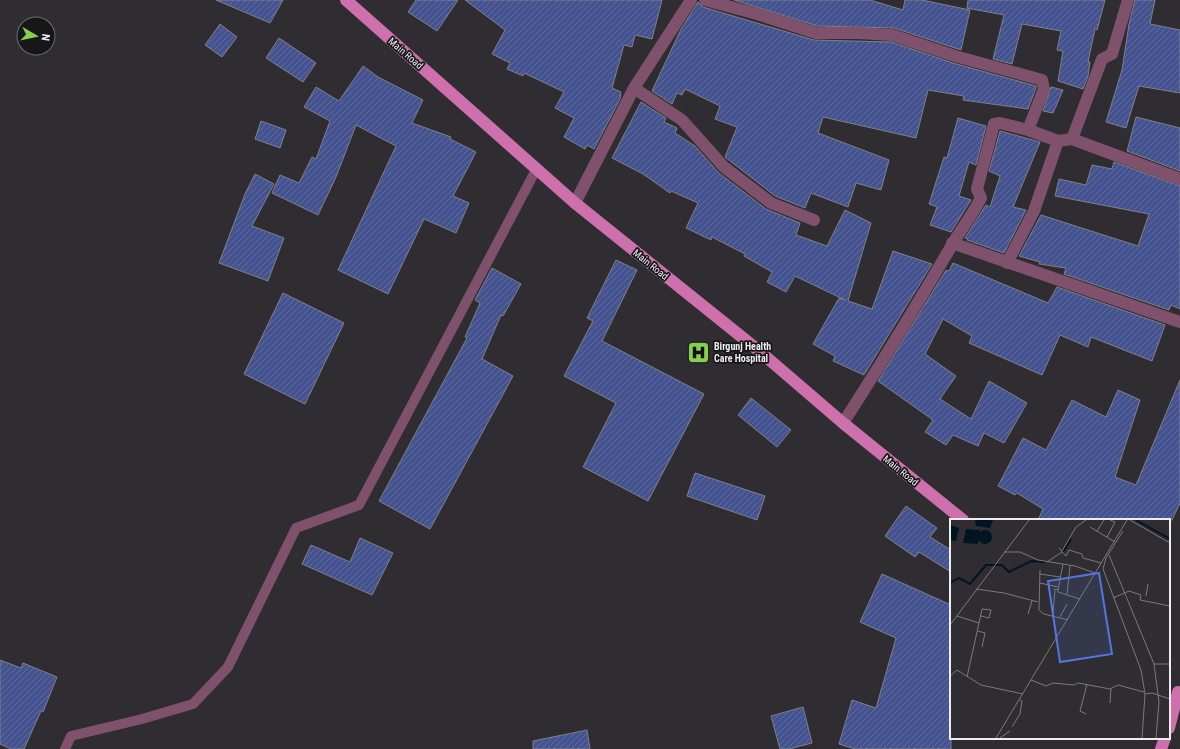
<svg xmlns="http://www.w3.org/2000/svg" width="1180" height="749" viewBox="0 0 1180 749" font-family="'Roboto Condensed',sans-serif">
<defs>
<pattern id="building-hatch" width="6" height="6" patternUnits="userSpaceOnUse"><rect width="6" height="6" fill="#455290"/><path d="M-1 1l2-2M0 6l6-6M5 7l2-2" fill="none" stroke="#606ba0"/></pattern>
</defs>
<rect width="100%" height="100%" fill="#2f2d31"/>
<!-- building -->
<path fill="url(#building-hatch)" stroke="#7f8185" d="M216,0h67l-13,23z
M416,0h42l-21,31 -29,-19z
M465,0h197l-10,39 -17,-4 -3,12 -8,-2 -12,43 9,4 -1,7 -26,50 -7,-4 -2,4 -21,-12 10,-19 -19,-10 9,-16 -40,-19 -1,3 -16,-7 3,-6 -18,-9 13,-24z
M734,0h136l33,10 2,-10h17l48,10 -9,40 -67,-22 -77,-2z
M968,0h137l-8,30 -2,-1 -7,33h2l-2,14 -5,13 -25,-8 5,-30 -6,-1 4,-19 -39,-7 -10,40 -19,-5 11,-44 -37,-7z
M1135,0h20l-5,24 30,6v63l-41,-7 -13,42 -20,-6 16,-52 7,-46z
M698,2l5,5 111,33 77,2 62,21 83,23v2l-8,21 -65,-9 1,-4 -36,-6 -12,48 -93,-21 -5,16 71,27 -8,30 -25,-7 -8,24 -37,-14 -6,15 -30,-12 -50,-39 12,-30 -22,-8 5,-13 -35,-17 -3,6 -5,-2 -5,11 -20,-13 29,-62z
M220,24l17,13 -15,20 -17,-12z
M279,38l37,25 -13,19 -37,-24z
M363,66l15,11 45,23 -11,23 39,14 -1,2 26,13 -23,44 16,7 -13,30 -32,-14 -36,75 -50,-24 58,-124 -40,-21 -20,52 -18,38 -46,-22 8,-18 19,8 13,-26 4,2 14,-38 -26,-14 12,-20 23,14z
M1051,87l12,3 -10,23 -10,-2z
M641,102l25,16 -2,4 13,6 -2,5 20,13 24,27 47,36 34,14 -4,12 31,11 18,-36 26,13 -23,78 24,8 21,-58 39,13 -68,111 -31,-14 2,-5 -22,-12 26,-46 6,2 -50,-24 -9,16 -19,-10 5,-10 -28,-16 1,-2 -33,-17 -1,3 -25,-12 12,-25 -27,-12 -1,2 -27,-19 -31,-16z
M1136,117l44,11v43l-53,-20z
M958,118l28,8 -10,39 -7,-3 -10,34 12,4 -20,32 -21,-7 7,-18 -8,-3 15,-47 3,1z
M261,121l25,9 -6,18 -25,-9z
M1000,131l40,11 -27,65 13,3 -22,43 -37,-13 1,-1 -3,-1 21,-33 4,2 10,-31 -11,-5z
M1114,162l66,24v123l-9,-4 -2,5 -105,-36 2,-6 -27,-4 1,-2 -21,-6 22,-41 97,31 11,-32 -94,-18 4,-17 27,6 6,-20 20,4z
M255,174l19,10 -22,42 32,12 -16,43 -49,-18 26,-69z
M616,260l21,10 -35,71 102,53 -56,107 -65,-34 33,-64 -52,-27 29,-55 -6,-3z
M953,263l95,40 9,-16 108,38 -13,36 -61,-24 -3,10 -28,-12 -18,40 -73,-32 3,-7 -29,-17 -18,35 31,22 -16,23 31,20 18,-38 38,22 -23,40 -20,-10 -6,13 -25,-11 -7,10 -21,-13 8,-12 -55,-39 68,-111 3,1z
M492,268l29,16 -18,32 -2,-1 -19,44 31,17 -83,153 -51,-28 88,-163 -2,-1 15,-34 -5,-3z
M283,293l61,30 -39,81 -61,-30z
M1180,380v123l-8,17h-134l5,-11 -26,-16 -2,2 -17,-9 25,-48 23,12 26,-50 34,17 12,-27 22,10 -25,77 21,8z
M751,398l40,32 -14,17 -39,-32z
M695,473l70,23 -8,24 -70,-24z
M906,506l31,22 -7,9 21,13v22l-32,-20 -4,5 -30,-21z
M360,538l33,15 -21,42 -70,-31 9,-19 39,17z
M882,574l69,31v144h-96l-16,-5 13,-44 24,8 20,-70 -36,-16z
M0,660l21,8 2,-5 34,14 -14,35 -2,-1 -17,38h-13l-11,-5z
M803,707l9,36 -23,6h-9l-9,-33z
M587,730l3,19h-57v-8z"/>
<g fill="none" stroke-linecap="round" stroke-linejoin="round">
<!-- lane -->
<path stroke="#7f516d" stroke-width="10" d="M65,749l6,-13 71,-17 51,-15 35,-37 68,-139 63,-23 178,-337"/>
<!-- street -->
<path stroke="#7f516d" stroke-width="12" d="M705,0l52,14 59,19h43l33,2 63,21 87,24 2,9 -16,41 30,11 14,-2 108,40
M634,88l48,32 42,47 47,36 43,17
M1072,139l30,-80 10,-5 16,-54
M575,203l59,-115 57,-88
M952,243l228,79
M1007,263l27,-52 24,-70
M843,423c37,-57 72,-115 106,-173 10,-18 23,-34 32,-52l-4,-9 17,-65 6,-1 28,7"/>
<!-- primary -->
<path stroke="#cd70ab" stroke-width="12" d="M346,0l229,203 183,147 85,73 120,97
M1169,728l9,-36
M1161,749l4,-11"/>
</g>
<!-- icons -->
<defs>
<symbol id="hospital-square" viewBox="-11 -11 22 22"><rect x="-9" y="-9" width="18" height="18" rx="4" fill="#86cf4c" stroke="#171618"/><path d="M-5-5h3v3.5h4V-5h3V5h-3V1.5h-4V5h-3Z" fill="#111"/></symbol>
</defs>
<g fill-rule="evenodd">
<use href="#hospital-square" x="686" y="340" width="25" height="25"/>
</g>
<g text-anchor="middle" stroke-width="3.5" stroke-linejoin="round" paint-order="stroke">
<!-- street labels -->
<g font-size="10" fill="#edecef" stroke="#171618">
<text transform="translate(406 53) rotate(41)" y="4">Main Road</text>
<text transform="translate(651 264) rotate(39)" y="4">Main Road</text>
<text transform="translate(901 470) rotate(39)" y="4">Main Road</text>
</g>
<!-- poi labels -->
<g font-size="10" font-weight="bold" fill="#edecef" stroke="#171618" text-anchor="start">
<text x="714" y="350">Birgunj Health<tspan x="714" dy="12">Care Hospital</tspan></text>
</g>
</g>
<!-- overview -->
<g transform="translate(950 519)">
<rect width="220" height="220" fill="#2f2d31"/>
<path d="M25,1h18l-3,8 -14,-2zM0,6l9,3 -3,13 -6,-1zM16,10l14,1 -2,14 -15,-1zM28 18a7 7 0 1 1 14 0a7 7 0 1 1-14 0Z" fill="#001422"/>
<path fill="none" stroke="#001422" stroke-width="2" d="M186,1l34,19M113,33l8,-13M0,64l9,-5 11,6 16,-19h16l7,7 22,-11 14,1"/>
<path fill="none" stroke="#7b797d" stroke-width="1" d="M180,1l40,23M140,8l25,15M147,12l7,-11M173,12l-17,27 -3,11 38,101 4,24 -3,44M157,18l8,-15 -5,-2M109,29l7,8 3,-6 13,4 1,4 18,5M112,32l14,-24 10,-7M54,33h16l18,8 37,6 20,7M159,36l45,109 5,38 -3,36M97,43l15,-10M90,51l-1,40 5,4 24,6M90,55l20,3M90,64l18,4M26,70l28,4 34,9M108,71v2l22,7M117,75l3,-28M196,77l2,-12M163,79l16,-7 12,4 -1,5 30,6M78,95l4,-13M103,95l2,-25 3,1 5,-26M7,97l22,7 -12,54M110,98l7,-13M29,104l3,-14 9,1 -2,8 -8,-2M0,106l79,-105M28,112l7,2 -3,14M204,145h16M0,157l7,-6 24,15 42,9M81,161l15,6 7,-3 21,2 4,-2 32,6 8,-4 26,7M195,175l7,-1 18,6M160,184l1,-14M136,195l-6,-3 7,-27M62,208l8,-13 2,-13 -2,-1M46,219l131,-218M50,219l10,-7"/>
<path fill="#5176de" fill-opacity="0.15" stroke="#5176de" stroke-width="2" d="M149,54l13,81 -52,8 -12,-81z"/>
<rect width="220" height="220" fill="none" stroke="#edecef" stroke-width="2"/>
</g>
<!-- north arrow -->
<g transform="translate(36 36) rotate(99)"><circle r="19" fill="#171618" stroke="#6d6c6e"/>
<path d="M0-3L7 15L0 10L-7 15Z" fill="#86cf4c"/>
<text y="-6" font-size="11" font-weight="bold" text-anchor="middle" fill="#edecef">N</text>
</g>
</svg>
